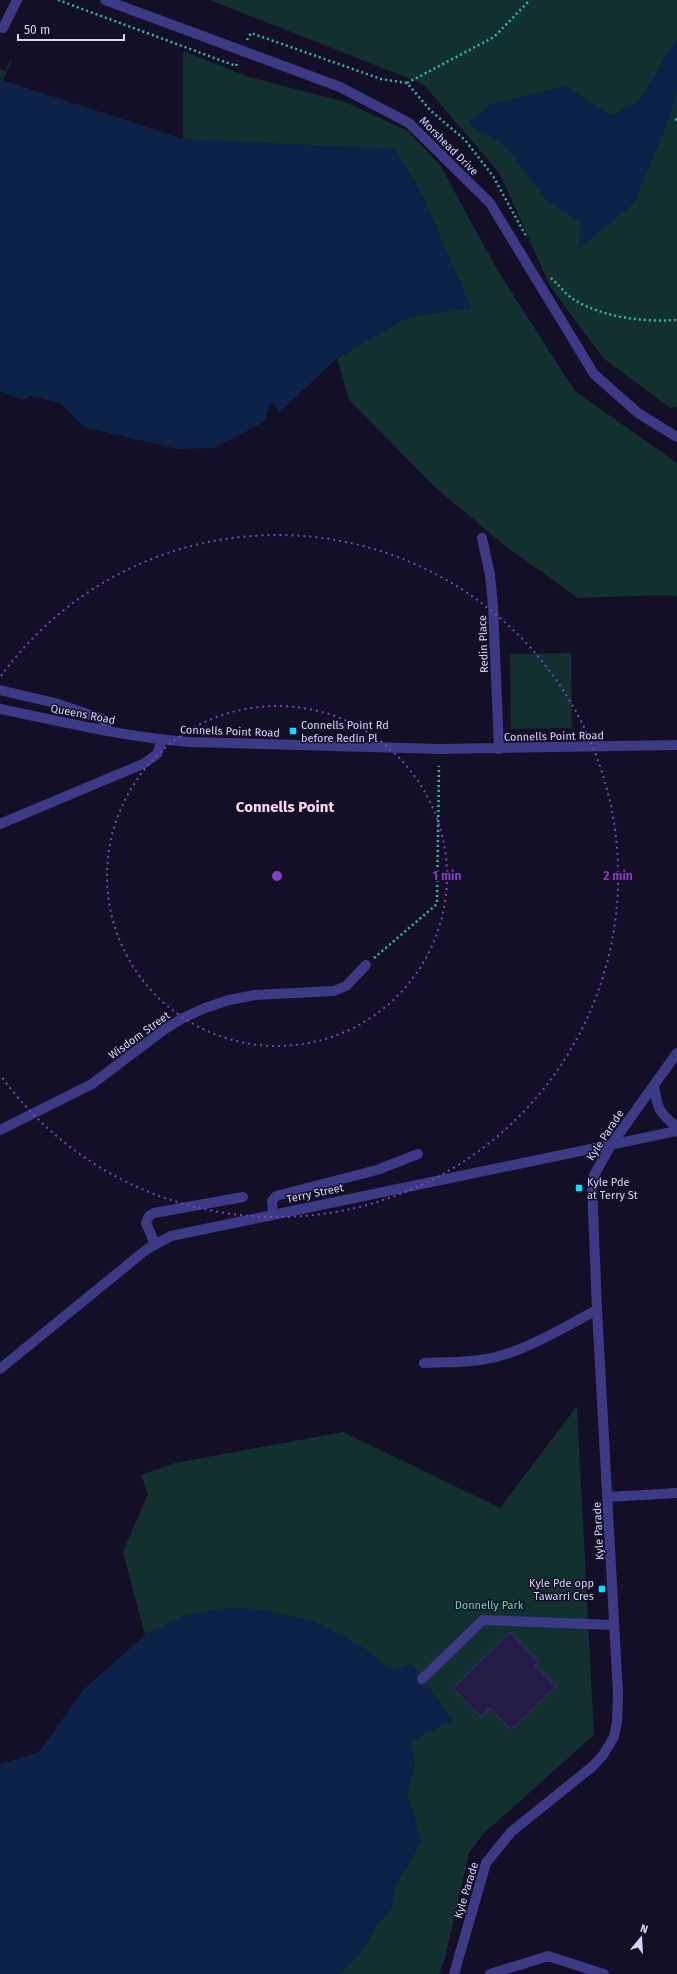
<svg xmlns="http://www.w3.org/2000/svg" width="677" height="1974" viewBox="0 0 677 1974" font-family="'Fira Sans',sans-serif">
<rect width="100%" height="100%" fill="#130f26"/>
<!-- green -->
<path fill="#12302f" d="M210,0h467v407l-7,1 -67,-50 -53,-72 -50,-112 -77,-90z
M183,51l66,26 96,25 63,29 32,34 59,108 76,118 102,72v133l-13,-1 -86,3 -74,-53 -68,-57 -87,-88 -12,-42 71,-41 62,-9 -287,-169z
M11,59h1l-9,21 -3,-1v-10l5,2z
M571,653l1,75 -61,1 -1,-75z
M577,1406l17,329 -111,99 -14,19 -24,105 -6,16h-100l24,-25 13,-24 15,-16 4,-23 26,-44 -14,-49 8,-32 -5,-20 42,-21 -41,-56 -19,7 -30,-24 -179,-31 -38,19 -22,-83 25,-58 -7,-19 34,-12 168,-31 157,76z"/>
<!-- water -->
<path fill="#0c2248" d="M677,38v53l-9,30 -34,82 -56,46 3,-26 -33,-21 -42,-55 -38,-24 23,-19 75,-18 45,30 28,-15z
M0,79l183,60 212,10 28,47 48,112 -63,9 -71,41 -57,54 -9,-10 -7,20 -50,26 -37,1 -93,-22 -24,-24 -29,-7 -9,4 -22,-9z
M225,1608l33,1 56,12 48,26 30,24 19,-7 41,56 -42,21 5,20 -8,32 14,49 -26,44 -4,23 -15,16 -13,24 -24,25h-339v-210l39,-12 45,-63 61,-54 38,-19z"/>
<!-- building -->
<path fill="#241b47" stroke="#3b2d73" d="M510,1632l29,30 -4,3 21,21 -45,44 -21,-22 -9,9 -28,-29z"/>
<g fill="none" stroke-linecap="round" stroke-linejoin="round">
<!-- path -->
<path stroke="#2fb8b0" stroke-width="2.5" stroke-dasharray="2 3" stroke-linecap="butt" d="M58,0l178,66 2,-5
M247,40l4,-7 130,46 26,4 24,28 34,29 28,36 34,62
M407,83l87,-46 36,-37
M675,120l2,-1
M551,278c8,7 16,18 25,23 30,17 68,21 101,19
M374,958l63,-54 2,-138"/>
<!-- minor -->
<path stroke="#3d3a85" stroke-width="10" d="M105,0l235,87 69,36 81,80 104,171 44,39 39,24
M3,28l14,-28
M482,538l8,37 3,31 6,143
M0,690l55,13 47,16 3,3 2,9
M0,709c63,13 125,28 189,33l251,7 237,-4
M0,824l143,-60 14,-10 5,-14
M654,1085c3,23 5,28 23,42
M0,1130l92,-46 73,-55 18,-11 22,-10 24,-8 26,-5 79,-4 12,-5 20,-21
M273,1214l-1,-13 4,-5 101,-26 41,-16
M155,1244l-9,-21 3,-7 5,-3 89,-16
M424,1363c26,-1 54,0 79,-8 33,-10 63,-29 94,-45
M0,1369l147,-120 24,-13 506,-105
M608,1497l69,-4
M422,1679l61,-59 131,5
M454,1974l32,-111 25,-31 82,-66 10,-11 11,-18 3,-15 1,-28 -21,-384 -5,-125 2,-10 17,-30 66,-92
M490,1974l58,-18 56,18"/>
</g>
<!-- distance rings -->
<g fill="none" stroke="#843dc5" stroke-width="2" stroke-dasharray="2 4">
<circle cx="277" cy="876" r="170"/>
<path d="M1 676A341 341 0 1 1 1 1076"/>
</g>
<!-- markers -->
<g fill="#00e5ff" stroke="#130f26" stroke-width="1.5">
<rect x="289" y="727" width="8" height="8" rx="2"/>
<rect x="575" y="1184" width="8" height="8" rx="2"/>
<rect x="598" y="1585" width="8" height="8" rx="2"/>
</g>
<g text-anchor="middle" stroke-width="3" stroke-linejoin="round" paint-order="stroke">
<!-- street labels -->
<g font-size="11" fill="#d9d4ff" stroke="#130f26">
<text transform="translate(449 146) rotate(45)" y="4">Morshead Drive</text>
<text transform="translate(483 644) rotate(-92)" y="4">Redin Place</text>
<text transform="translate(83 714) rotate(11)" y="4">Queens Road</text>
<text transform="translate(230 731) rotate(2)" y="4">Connells Point Road</text>
<text transform="translate(554 736) rotate(-1)" y="4">Connells Point Road</text>
<text transform="translate(139 1035) rotate(-36)" y="4">Wisdom Street</text>
<text transform="translate(605 1135) rotate(-57)" y="4">Kyle Parade</text>
<text transform="translate(315 1193) rotate(-12)" y="4">Terry Street</text>
<text transform="translate(598 1531) rotate(-93)" y="4">Kyle Parade</text>
<text transform="translate(466 1890) rotate(-73)" y="4">Kyle Parade</text>
</g>
<!-- poi labels -->
<g font-size="11" fill="#d9d4ff" stroke="#130f26" text-anchor="start">
<text x="301" y="729">Connells Point Rd<tspan x="301" dy="13">before Redin Pl</tspan></text>
<text x="587" y="1186">Kyle Pde<tspan x="587" dy="13">at Terry St</tspan></text>
<text x="594" y="1587" text-anchor="end">Kyle Pde opp<tspan x="594" dy="13">Tawarri Cres</tspan></text>
</g>
<!-- park labels -->
<g font-size="11" fill="#5fe0c0" stroke="#130f26">
<text x="489" y="1609">Donnelly Park</text>
</g>
<!-- district labels -->
<g font-size="15" font-weight="bold" fill="#ffd6f0" stroke="#130f26">
<text x="285" y="812">Connells Point</text>
</g>
</g>
<circle cx="277" cy="876" r="6" fill="#843dc5" stroke="#130f26" stroke-width="2"/>
<g font-size="12" text-anchor="middle" font-weight="bold" fill="#843dc5" stroke="#130f26" stroke-width="3" stroke-linejoin="round" paint-order="stroke">
<text x="447" y="880">1 min</text>
<text x="618" y="880">2 min</text>
</g>
<!-- north arrow -->
<g transform="translate(641 1938) rotate(18)" stroke="#130f26" stroke-width="3" paint-order="stroke">
<path d="M0-3L7 15L0 10L-7 15Z" fill="#d9d4ff"/>
<text y="-6" font-size="11" font-weight="bold" text-anchor="middle" fill="#d9d4ff">N</text>
</g>
<!-- scale -->
<path d="M18 34v6h106v-6" fill="none" stroke="#d9d4ff" stroke-width="2"/>
<text x="24" y="34" font-size="12" fill="#d9d4ff" stroke="#130f26" stroke-width="3" paint-order="stroke">50 m</text>
</svg>
